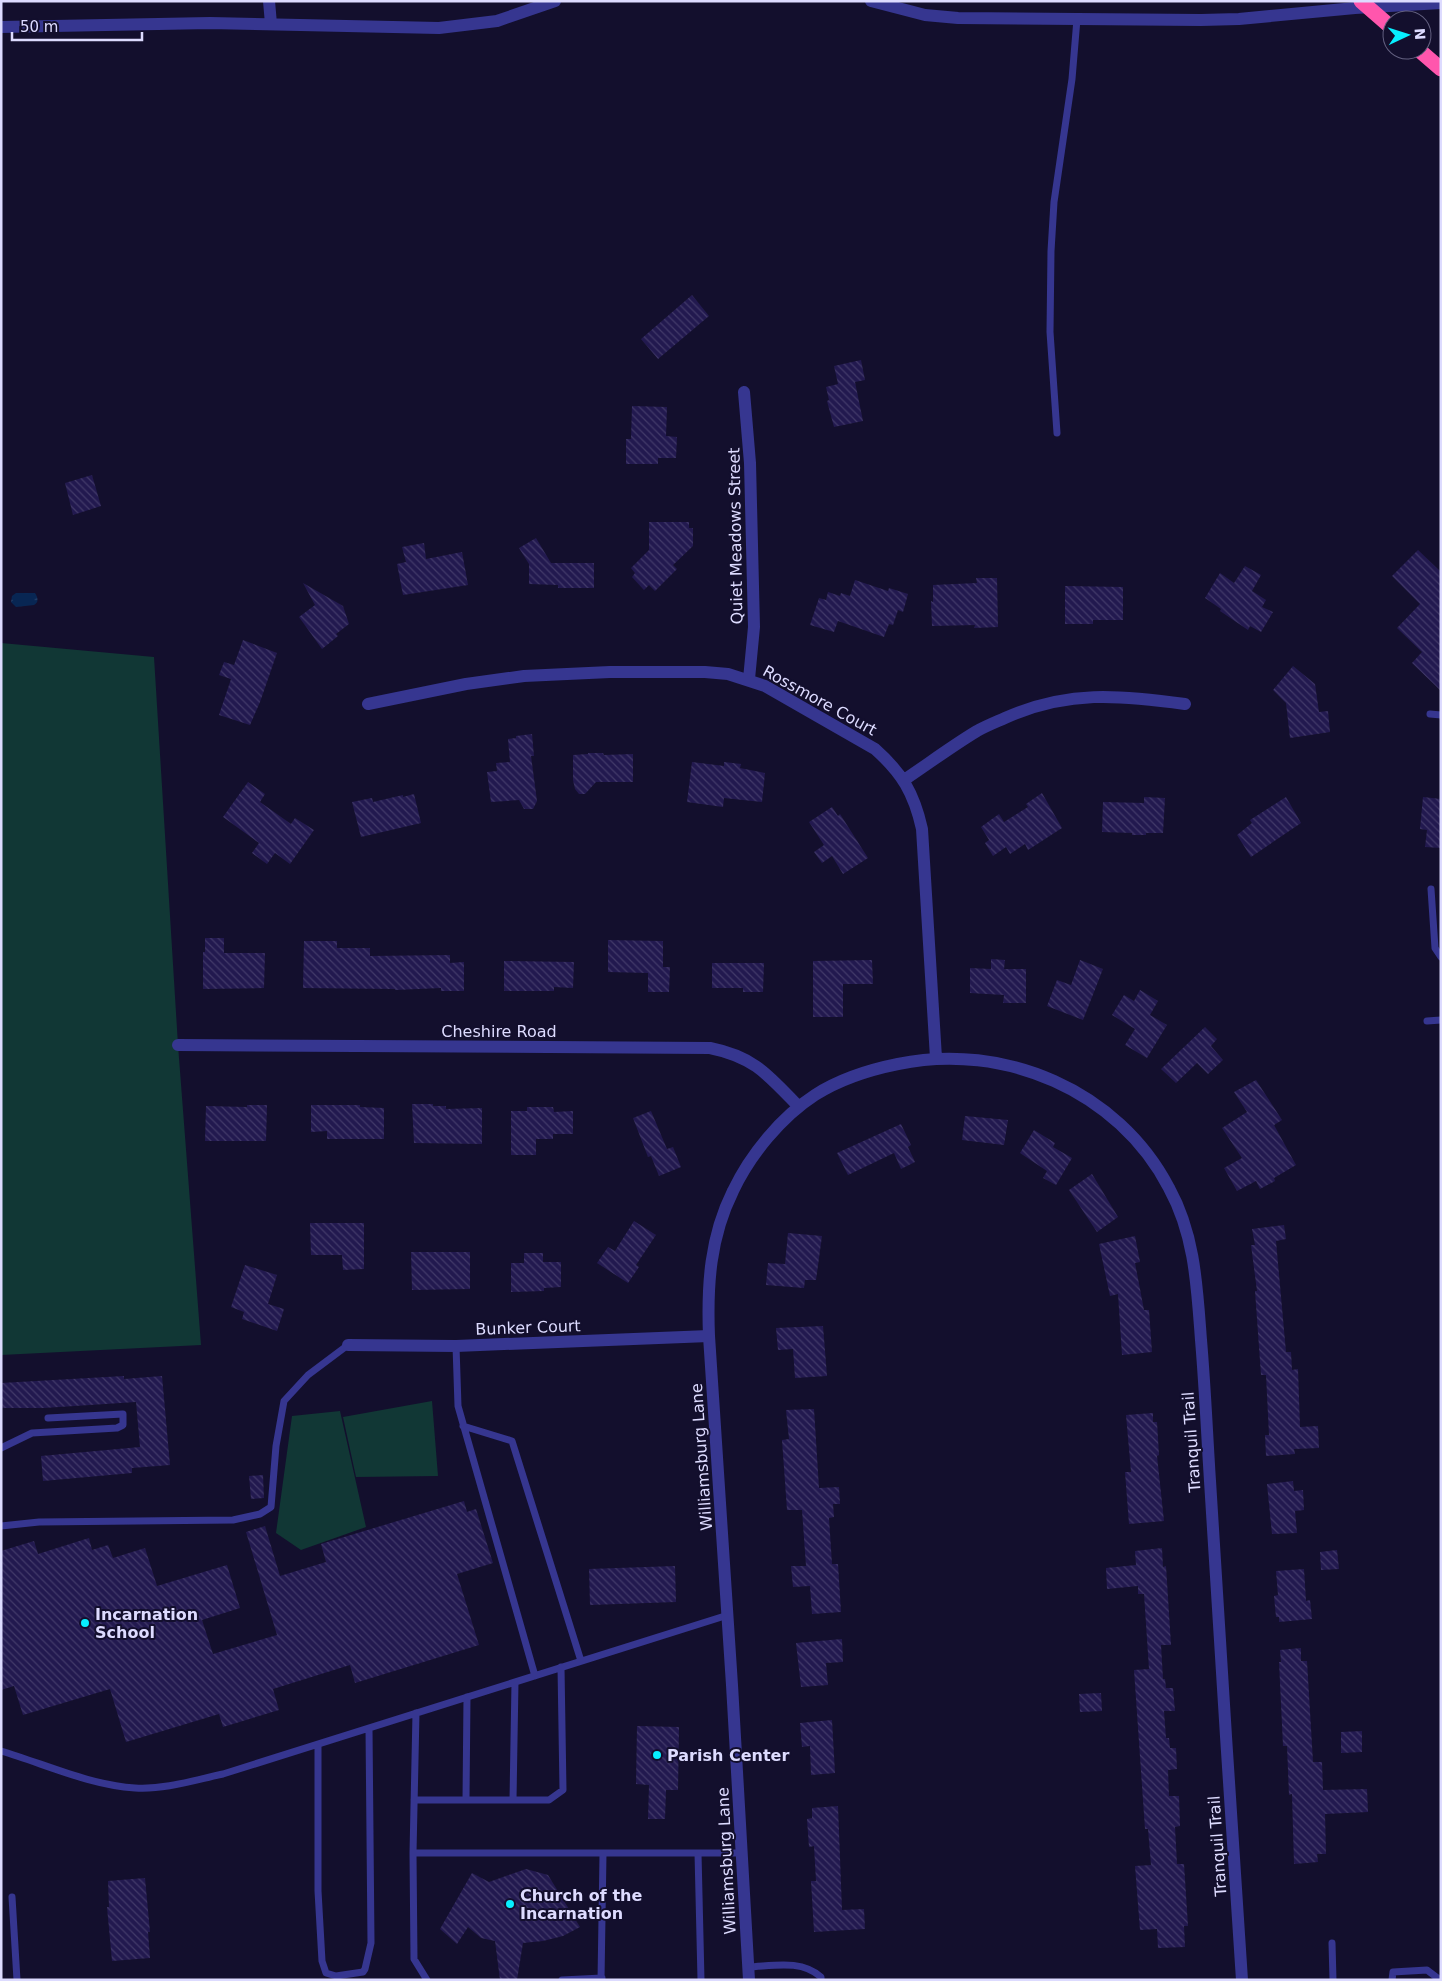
<svg xmlns="http://www.w3.org/2000/svg" width="1442" height="1981" viewBox="0 0 1442 1981" font-family="'DejaVu Sans',sans-serif">
<defs>
<pattern id="water-ripples" width="26" height="14" patternUnits="userSpaceOnUse" patternTransform="scale(1.25)"><rect width="26" height="14" fill="#082653"/><path d="M2 4q2-2 4 0t4 0M15 11q2-2 4 0t4 0" fill="none" stroke="#2c456d"/></pattern>
<pattern id="building-back-hatch" width="6" height="6" patternUnits="userSpaceOnUse" patternTransform="scale(1.25)"><rect width="6" height="6" fill="#22194f"/><path d="M-1 5l2 2M0 0l6 6M5-1l2 2" fill="none" stroke="#423a69"/></pattern>
</defs>
<rect width="100%" height="100%" fill="#130f2d"/>
<!-- green -->
<path fill="#113735" d="M1,643l153,14 24,388 23,300 -200,10z
M432,1401l6,75 -82,1 -13,-60z
M340,1411l26,116 -65,23 -25,-17 16,-117z"/>
<!-- water -->
<path fill="url(#water-ripples)" d="M16,593h19c3,5 4,9 -1,12l-18,2 -5,-5 1,-6z"/>
<!-- building -->
<path fill="url(#building-back-hatch)" d="M692,295l17,21 -51,43 -17,-20z
M861,360l4,20 -10,2 8,39 -29,6 -7,-26 2,-1 -3,-13 12,-3 -4,-18z
M632,406l35,1 -1,29 11,1 -1,21h-18v6h-32v-25h5z
M92,475l9,31 -28,9 -8,-32z
M649,522h40v6h4v18l-20,19 4,4 -22,22 -6,-6 -5,5 -12,-13 3,-4 -4,-5 18,-18z
M536,538l15,25h43v25h-36v-3l-29,-1v-20l-10,-16z
M424,543l2,16 36,-7 6,33 -65,10 -6,-31 9,-2 -4,-15z
M1418,550l23,22v119l-29,-28 10,-11 -25,-24 23,-24 -28,-28z
M1245,566l16,9 -9,16 14,9 -4,7 11,5 -12,20 -11,-6 -2,4 -28,-19 1,-2 -16,-11 15,-25 14,10z
M976,578h21l1,49 -24,1 1,-3 -43,1 -1,-25 2,1v-17l44,-2z
M855,580l33,11 1,-3 19,6 -5,18 -5,-2 -5,15 -4,-1 -5,13 -46,-16 -4,11 -24,-7 9,-27 7,2 2,-8 12,4 1,-3 9,3z
M303,583l40,23 6,18 -13,10 2,2 -16,13 -23,-32 16,-12z
M1065,586l58,1v33h-30v4h-28z
M243,640l34,13 -17,49 -10,23 -31,-10 12,-36 -12,-4 5,-13 10,3z
M1293,666l22,18 4,28 9,-1 2,21 -40,6 -4,-35 -13,-13z
M532,734l2,22h-3l6,45 -4,8h-9l-5,-9 -28,2 -4,-30 10,-1 -1,-8 14,-1 -2,-23 8,-1v-2z
M588,753h15l1,2 29,-1v28h-37l-11,12h-6l-4,-5 -2,-9v-25l15,-1z
M692,762l32,4v-4l17,2 -1,4 25,5 -3,29 -38,-4 -1,9 -36,-5z
M248,782l17,12 -5,8 31,22 4,-6 19,12 -24,34 -15,-11 -8,11 -15,-11 7,-10 -36,-26z
M1042,793l20,35 -34,22 -3,-6 -15,10 -4,-7 -13,9 -8,-13 4,-3 -8,-13 18,-13 5,8 24,-15 -2,-3z
M414,794l7,29 -60,14 -9,-35 20,-4 1,4 30,-7v2z
M1144,797l21,1 -2,35h-17v2h-14v-2l-30,-1 1,-30 41,1z
M1286,797l15,26 -50,34 -14,-22 15,-12 -2,-3z
M1423,797l18,2v49l-16,-1 2,-17 -7,-1z
M832,807l6,9 2,-2 28,44 -25,16 -11,-18 -10,7 -8,-11 10,-7 -15,-23z
M205,938h19v15h41l-1,35 -61,1v-37h2z
M608,940l55,1v26h7l-1,25h-21v-19l-40,-1z
M304,941h33v7h33v8l80,-1v8l14,-1v29h-23v-3l-46,2v-1l-92,-1z
M991,959l14,1 -1,9h22v34h-23l1,-8 -34,-2v-25l21,1z
M872,960l1,24h-30v33h-30v-56z
M1080,960l23,9 -20,51 -36,-14 10,-26 14,5z
M504,961l70,1 -1,26 -19,-1v4h-50z
M712,963h52l-1,29h-20v-4h-31z
M1140,990l18,11 -8,14 17,10 -20,33 -22,-13 10,-16 -23,-14 12,-20 10,6z
M1205,1027l12,12 -6,7 12,14 -15,14 -11,-11 -21,20 -15,-14z
M1256,1080l26,40 -8,5 22,40 -22,13 1,3 -15,8 -4,-8 -19,10 -13,-23 18,-10 -20,-30 25,-16 -13,-20z
M412,1104h21v2h13v3l36,-1v36l-68,-1z
M247,1105h20l-1,36h-61l1,-35 41,1z
M311,1105h49v2l24,1v31h-57v-8l-16,1z
M527,1107h26l1,5 19,-1v23h-20v5h-17v16h-25v-44h16z
M651,1111l16,38 6,-2 8,20 -22,9 -8,-20 -3,1 -15,-39z
M965,1116l43,4 -4,25 -42,-5z
M901,1124l10,21 -3,2 7,15 -14,7 -7,-16 -46,22 -11,-22z
M1034,1130l21,13 -2,4 19,11 -16,27 -13,-7 4,-7 -27,-18z
M1092,1174l26,43 -21,15 -28,-42z
M634,1221l22,14 -20,30 3,2 -11,16 -31,-20 11,-16 7,4z
M310,1223h54v46l-21,1 -1,-15h-31z
M1284,1225l2,14 -10,2 10,111h5l1,18 6,-1 2,58 18,-1 1,22 -25,1 1,5 -29,2 -1,-21h4l-3,-60h-5l-6,-84h2l-6,-46h4l-3,-16z
M788,1233l34,3 -6,44h-11l-1,8 -38,-3 2,-22 17,1z
M1135,1236l5,26 -5,1 9,47h5l3,42 -30,3 -4,-61 -8,2 -11,-52z
M411,1252h59v37l-58,1z
M524,1253h19v9h18v25l-17,1v3l-33,1v-29h13z
M245,1265l32,10 -9,29 16,5 -7,22 -35,-12 2,-7 -13,-5z
M823,1326l4,50 -32,2 -2,-29 -15,1 -2,-22z
M124,1376v3l38,-3 8,89 -38,3v5l-89,8 -2,-25 99,-9 -4,-45 -92,6h-43v-25z
M814,1409l5,79 20,-1 1,17h-7l1,13 -5,1 3,46h6l3,48 -29,2 -2,-28 -17,1 -2,-21h15l-4,-56h-15l-5,-70 7,-1 -3,-29z
M1153,1413v9h4l2,33 -2,1 7,65 -35,3 -4,-52h6l-5,-57z
M263,1475l1,23 -13,1 -2,-23z
M1293,1481l1,10 9,-1 1,20 -9,1 2,22 -25,1 -5,-50z
M464,1501l3,11 9,-3 17,54 -36,11 22,71 -124,38 -5,-18 -77,24 6,21 -56,17 -4,-13 -93,28 -16,-53 -87,26 -9,-29 -13,4v-139l33,-10 4,13 51,-16 3,12 16,-5 5,13 32,-10 12,38 70,-21 13,43 -38,12 11,34 64,-19 -31,-103 19,-6 15,50 46,-14 -5,-18z
M1162,1548l1,19 3,-1 5,79h-10l2,34h2l1,9h7l2,23h-11l2,27h3l1,10h6l1,21 -9,1 1,26h10l1,30 -5,1 2,37h7l4,62h-4l1,21 -27,1 -1,-19 -17,1 -5,-64 16,-1 -3,-36h-3l-11,-159 15,-1 -5,-75h-6v-8l-31,3 -1,-21 30,-3 -1,-14z
M1337,1550l2,19 -18,1 -1,-18z
M675,1566l1,36 -86,3 -1,-36z
M1304,1569l2,32 4,-1 2,19 -33,3v-5h-3l-2,-21 4,-1 -2,-24z
M842,1639l1,23 -17,1 2,22 -27,2 -5,-44z
M1301,1648v13h6l6,101h9l1,28 44,-1 1,23 -43,2 1,40h-9l1,8 -24,2 -2,-70 -3,1 -2,-49h-4l-4,-84h2l-1,-12z
M1101,1693l1,18 -22,1 -1,-18z
M832,1720l3,53 -24,2 -1,-29 -8,1 -2,-24z
M637,1726l42,1 -1,63h-12l-1,29h-17l1,-34 -13,-1z
M1362,1731v21l-21,1v-21z
M838,1806l4,104 22,-1 1,20 -51,3 -3,-51h5l-2,-35 -5,1 -2,-28 5,-1v-10z
M526,1869l22,6 32,52 -17,9 -20,5 -20,2 -6,37h-17l-5,-39 -14,-3 -13,-11 -11,17 -17,-15 32,-56 17,9z
M145,1878l5,54h-2l2,26 -38,3 -5,-54h2l-1,-26z"/>
<g fill="none" stroke-linecap="round" stroke-linejoin="round">
<!-- service -->
<path stroke="#363690" stroke-width="7" d="M1057,433l-7,-101 1,-81 3,-49 18,-123 5,-60
M1430,714l11,1
M1431,889l4,59 6,9
M1427,1021l14,-1
M456,1346l2,60 77,270
M463,1426l49,15 69,220
M1,1448l31,-15 85,-5 6,-3v-11l-75,4
M1,1526l38,-4 194,-2 27,-6 11,-7 5,-61 8,-45 24,-26 40,-30
M416,1713l-3,140 1,106 13,21
M318,1744v147l4,70 4,12 10,3 27,-4 2,-3 6,-26 -2,-215
M1,1751c44,13 88,34 134,37 29,2 60,-8 88,-14l505,-159
M414,1800h135l14,-10 -2,-123
M466,1800l1,-103
M513,1800l2,-118
M413,1853h329
M698,1853l3,127
M12,1897l5,83
M1332,1943l1,37
M748,1967c25,-1 53,-8 73,10v3
M562,1980l40,-2
M601,1980l2,-126
M1392,1980l1,-8 34,-2 13,10"/>
<!-- minor -->
<path stroke="#363690" stroke-width="12" d="M269,1l2,23
M1,27l209,-4 229,5 58,-7 58,-20
M744,392l6,71 4,164 -5,52
M368,704l98,-20 58,-8 86,-4h95l23,2 37,12 110,63c27,24 39,44 47,80l14,229
M904,780c24,-16 48,-34 73,-49 9,-5 19,-9 28,-13 62,-28 115,-23 180,-14
M178,1045l532,3c45,9 59,28 89,59
M348,1345l108,1 253,-10
M749,1980l-17,-295 -23,-349c-2,-51 1,-99 24,-145 17,-36 48,-74 82,-96 25,-16 53,-25 83,-31 106,-22 220,26 271,124 26,47 28,99 32,152 4,47 6,94 9,141 10,166 21,333 32,499"/>
<!-- tertiary -->
<path stroke="#363690" stroke-width="12" d="M871,1l54,14 33,3 243,2 38,-1 116,-11 86,-5"/>
<!-- motorway -->
<path stroke="#ff56ad" stroke-width="15" d="M1419,50l22,19"/>
<!-- motorway-bridge -->
<path stroke="#ff56ad" stroke-width="15" d="M1361,1l31,27"/>
</g>
<!-- markers -->
<g fill="#07efff" stroke="#130f2d" stroke-width="2">
<circle cx="85" cy="1623" r="5"/>
<circle cx="657" cy="1755" r="5"/>
<circle cx="510" cy="1904" r="5"/>
</g>
<g text-anchor="middle" stroke-width="4" stroke-linejoin="round" paint-order="stroke">
<!-- street labels -->
<g font-size="16" fill="#dddbff" stroke="#130f2d">
<text transform="translate(735 536) rotate(-91)" y="6">Quiet Meadows Street</text>
<text transform="translate(820 700) rotate(29)" y="6">Rossmore Court</text>
<text x="499" y="1037">Cheshire Road</text>
<text transform="translate(528 1327) rotate(-2)" y="6">Bunker Court</text>
<text transform="translate(1191 1442) rotate(-94)" y="6">Tranquil Trail</text>
<text transform="translate(701 1457) rotate(-94)" y="6">Williamsburg Lane</text>
<text transform="translate(1217 1846) rotate(-94)" y="6">Tranquil Trail</text>
<text transform="translate(726 1861) rotate(-93)" y="6">Williamsburg Lane</text>
</g>
<!-- poi labels -->
<g font-size="16" font-weight="bold" fill="#dddbff" stroke="#130f2d" text-anchor="start">
<text x="95" y="1620">Incarnation<tspan x="95" dy="18">School</tspan></text>
<text x="667" y="1761">Parish Center</text>
<text x="520" y="1901">Church of the<tspan x="520" dy="18">Incarnation</tspan></text>
</g>
</g>
<!-- border -->
<rect width="1442" height="1981" fill="none" stroke="#dddbff" stroke-width="5"/>
<!-- north arrow -->
<g transform="translate(1407 35) rotate(86)"><circle r="24" fill="#130f2d" stroke="#646181"/>
<path d="M0-4L9 19L0 12L-9 19Z" fill="#07efff"/>
<text y="-8" font-size="14" font-weight="bold" text-anchor="middle" fill="#dddbff">N</text>
</g>
<!-- scale -->
<path d="M12 32v8h130v-8" fill="none" stroke="#dddbff" stroke-width="2.5"/>
<text x="20" y="32" font-size="15" fill="#dddbff" stroke="#130f2d" stroke-width="4" paint-order="stroke">50 m</text>
</svg>
